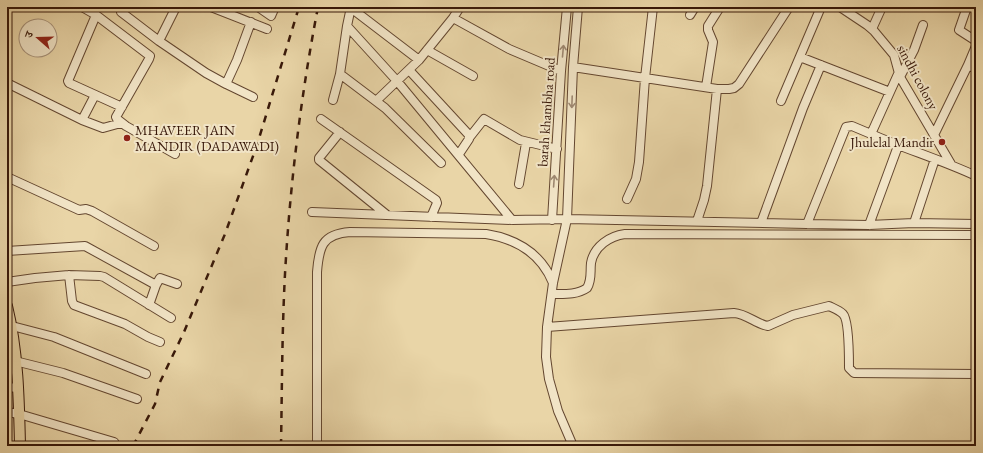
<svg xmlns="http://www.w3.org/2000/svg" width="983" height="453" viewBox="0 0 983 453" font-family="'EB Garamond','Noto Serif Devanagari',serif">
<rect width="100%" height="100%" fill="#e9d5a7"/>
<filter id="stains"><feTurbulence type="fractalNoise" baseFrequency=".005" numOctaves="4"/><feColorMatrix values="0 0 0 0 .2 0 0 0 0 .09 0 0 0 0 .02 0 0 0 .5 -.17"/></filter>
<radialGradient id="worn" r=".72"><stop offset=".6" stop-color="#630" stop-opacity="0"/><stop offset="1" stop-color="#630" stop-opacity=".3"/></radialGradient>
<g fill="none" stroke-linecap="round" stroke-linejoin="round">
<defs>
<path id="minor" d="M82,7l14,8 54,41 -1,3 -33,58 1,2 9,7 49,28
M122,7l-1,5 38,29 17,-34
M211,7l56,22
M258,7l13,9 4,-9
M840,7l27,18 7,6 20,24 6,22 51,87
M967,7l-8,23 17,11
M351,8l68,52 34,-42 7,-11
M96,15l-28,66 1,2 53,24
M690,15l5,-8
M453,18l56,31 52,22
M347,26l4,-19
M872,29l10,-22
M159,41l47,32 20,11 11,-24 14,-38
M976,46l-8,19 8,4
M427,50l46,26
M800,57l90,35
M573,67l144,22h12l5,-1 5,-4 50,-77
M409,70l60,65v4l-10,15
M899,72l-28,62c34,15 71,26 105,42
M900,77l14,-27 9,-25
M7,83l75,37 13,-25
M226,84l27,13
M706,87l7,-45 -5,-12v-4l12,-19
M333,100l7,-26
M376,101l43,-41
M781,101l40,-94
M321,119l115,81 1,3 -6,14
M82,120l21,8 18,-5
M340,132l-21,26v2l68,55
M934,135l34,-70
M469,138l15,-19 36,21 37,9
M441,163l-56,-55 -45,-34 7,-48 50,55 115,139
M7,177l72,33 7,-1 6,2 62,35
M519,184l7,-41
M627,199l9,-20 3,-17 6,-84 8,-71
M312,212l200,8 55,-1 240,5 62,1 45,-2 62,1
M552,220l9,-149 6,-64
M697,221l7,-21 3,-14 10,-97
M761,223l42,-115 18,-43
M914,223l21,-64
M807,224l39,-97 6,-1 19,8
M869,225l29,-79
M7,251l78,-5 71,39
M7,282l28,-4 34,-3
M552,294c12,0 25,1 35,-6 5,-8 3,-16 4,-25 3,-17 19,-27 34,-29l351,1
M149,305l7,-20 4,-7 17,6
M12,326l42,11 92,37
M547,327l187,-14c13,1 22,11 34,13l25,-11 36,-9c4,2 10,4 14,8 6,6 6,44 6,54l5,5 122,1
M160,342l-12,-5 -23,-13 -51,-19 -2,-4 -3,-26 31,1 4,1 67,41
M15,361l48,12 74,26
M7,387l11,1
M7,412l12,2 95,28
M317,446v-174c2,-25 5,-38 33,-40l136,2c31,5 55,19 67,49
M573,446l-15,-35 -9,-32 -3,-22 1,-30 6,-44 14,-64 6,-152 5,-60"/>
<path id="major" d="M7,306c11,45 12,93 13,140"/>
</defs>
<!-- minor casing -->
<use href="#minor" stroke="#644730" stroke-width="10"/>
<!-- major casing -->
<use href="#major" stroke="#381809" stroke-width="12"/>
<!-- minor -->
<use href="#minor" stroke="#f1e4c6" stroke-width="8"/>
<!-- major -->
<use href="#major" stroke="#e9d5a7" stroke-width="10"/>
<!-- rail -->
<path stroke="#381809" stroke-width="2.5" stroke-dasharray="7 7" stroke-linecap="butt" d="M133,446l22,-42 5,-22 24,-50 41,-98 32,-89 42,-138
M281,446c1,-57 1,-115 4,-172 5,-90 16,-179 33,-267"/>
</g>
<!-- one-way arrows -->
<defs><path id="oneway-shaft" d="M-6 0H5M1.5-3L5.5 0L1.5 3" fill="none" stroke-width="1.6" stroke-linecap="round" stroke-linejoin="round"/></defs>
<g stroke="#9e8871">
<use href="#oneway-shaft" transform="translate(563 51) rotate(-85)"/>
<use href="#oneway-shaft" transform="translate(572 102) rotate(92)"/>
<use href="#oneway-shaft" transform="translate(554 181) rotate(-86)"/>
</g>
<!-- markers -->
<g fill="#8f2418" stroke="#f1e4c6" stroke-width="1.5">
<circle cx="127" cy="138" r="4"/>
<circle cx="942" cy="142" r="4"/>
</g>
<g text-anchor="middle" stroke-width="4" stroke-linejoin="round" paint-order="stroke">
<!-- street labels -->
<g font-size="14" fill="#381809" stroke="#f1e4c6">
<text transform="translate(918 77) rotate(62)" y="5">sindhi colony</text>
<text transform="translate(546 112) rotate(-86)" y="5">barah khambha road</text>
</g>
<!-- poi labels -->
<g font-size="14" fill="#381809" stroke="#f1e4c6" text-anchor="start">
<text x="135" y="135">MHAVEER JAIN<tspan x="135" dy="16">MANDIR (DADAWADI)</tspan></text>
<text x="934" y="147" text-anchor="end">Jhulelal Mandir</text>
</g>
</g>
<!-- margin -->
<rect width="983" height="453" fill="none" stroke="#e9d5a7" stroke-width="24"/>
<rect x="8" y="8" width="967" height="437" fill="none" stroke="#381809" stroke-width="2"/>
<rect x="12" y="12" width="959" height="429" fill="none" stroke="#381809"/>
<!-- north arrow -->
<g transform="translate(38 38) rotate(290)"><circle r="19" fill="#f1e4c6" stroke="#a7927a"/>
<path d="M0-3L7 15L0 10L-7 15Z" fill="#8f2418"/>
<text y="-6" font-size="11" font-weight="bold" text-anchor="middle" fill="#381809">उ</text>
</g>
<rect width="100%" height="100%" filter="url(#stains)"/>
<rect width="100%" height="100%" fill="url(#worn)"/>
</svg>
